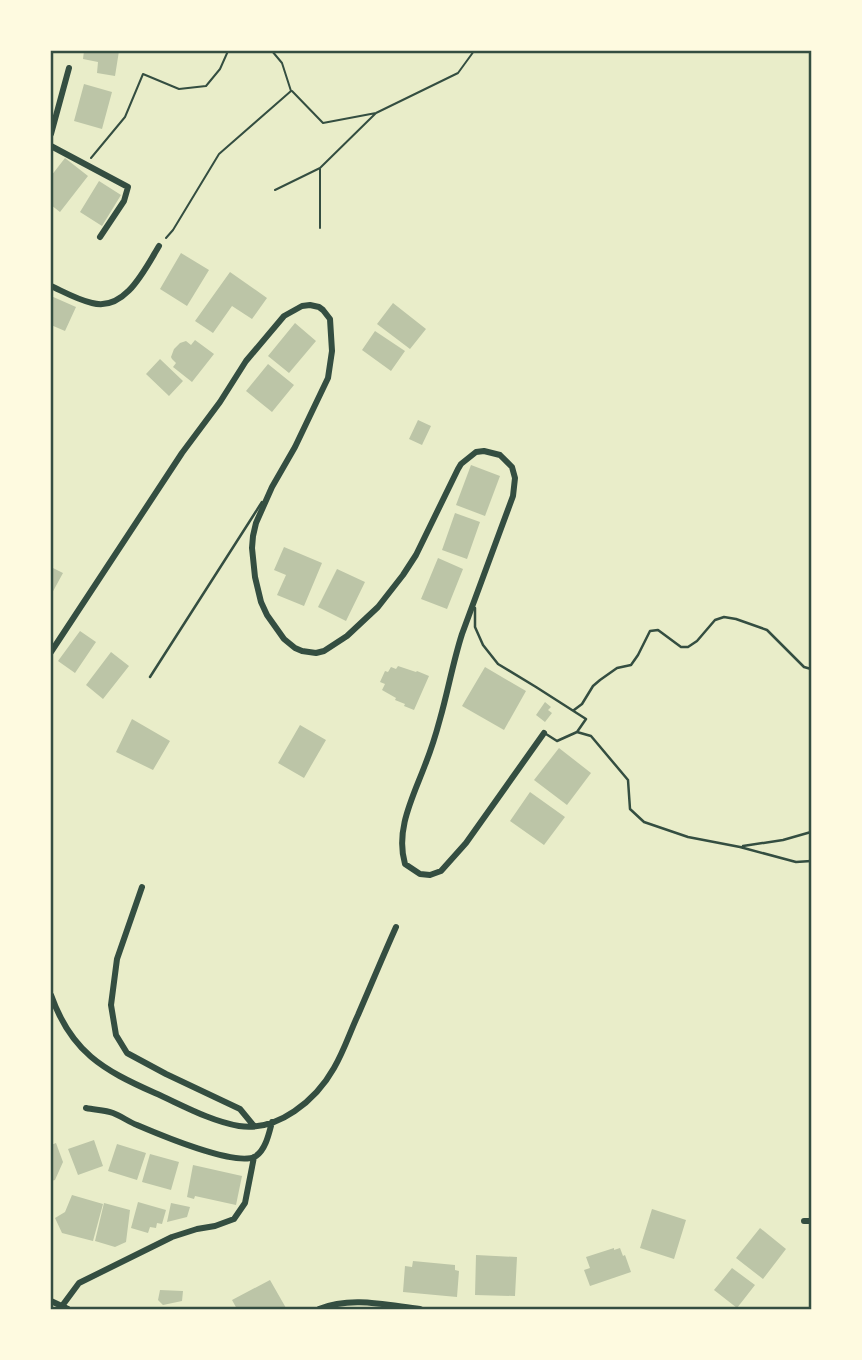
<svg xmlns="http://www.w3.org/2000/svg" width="862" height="1360" viewBox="0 0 862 1360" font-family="Commissioner,sans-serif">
<rect width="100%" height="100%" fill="#e9edc9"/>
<!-- building -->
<path fill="#bcc5a7" d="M84,51h35l-4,25 -18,-3 1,-11 -15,-3z
M84,84l28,8 -10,37 -28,-8z
M65,158l23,18 -28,36 -9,-7v-29z
M99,181l22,14 -19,31 -22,-14z
M181,253l28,17 -22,36 -27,-17z
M230,272l37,26 -15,21 -20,-13 -19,27 -18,-12z
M51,296l25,11 -11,24 -14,-6z
M393,303l33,26 -16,20 -33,-25z
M295,323l21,18 -27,32 -21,-17z
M375,331l30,20 -14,20 -29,-21z
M195,340l19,14 -22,28 -19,-15 3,-4 -4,-4 -1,-2 3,-8 6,-6 6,-2 5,4z
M160,359l23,22 -14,15 -23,-22z
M268,364l26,21 -22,27 -26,-21z
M418,420l13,6 -9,19 -13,-6z
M471,465l29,11 -15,40 -29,-11z
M455,513l25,9 -13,37 -25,-9z
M284,547l38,16 -18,43 -27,-11 9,-20 -12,-5z
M438,558l25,11 -16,40 -26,-10z
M51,567l12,6 -12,22z
M337,569l28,13 -19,39 -28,-14z
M80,631l16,11 -21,31 -17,-12z
M111,652l18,14 -26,33 -17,-14z
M398,666l18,6 1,-1 12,5 -15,34 -10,-4 1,-2 -10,-4 1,-2 -14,-8 3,-6 -5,-2 5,-11 3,1 3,-5 5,2z
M485,667l41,24 -22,39 -42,-24z
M545,702l6,5 -3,3 4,3 -7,9 -9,-7z
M132,719l38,22 -17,29 -37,-18z
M300,725l26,15 -22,38 -26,-15z
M559,748l32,25 -24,32 -33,-25z
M530,792l35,25 -21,28 -34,-24z
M94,1140l9,26 -25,9 -10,-26z
M56,1143l7,19 -8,18 -4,1v-36z
M117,1144l29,9 -9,27 -29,-9z
M150,1154l29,8 -8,28 -29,-8z
M193,1165l49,11 -6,29 -41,-9 -1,3 -7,-2z
M72,1195l31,9 -10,37 -31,-8 -7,-15 10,-6z
M138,1202l28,8 -4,14 -5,-1 -1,5 -6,-1 -2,6 -17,-5z
M104,1203l26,7 -4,32 -11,5 -20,-6z
M171,1203l19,4 -3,10 -20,5z
M652,1209l34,11 -12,39 -34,-11z
M760,1228l26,21 -23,30 -27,-21z
M614,1248v2l6,-2 3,8 2,-1 6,17 -41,14 -6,-16 6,-2 -4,-11z
M476,1255l41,2 -2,39 -40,-1z
M413,1261l42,4v5l4,1 -2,26 -54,-5 2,-26 7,1z
M732,1268l23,17 -18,23 -23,-18z
M270,1280l16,28 -49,1 -5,-9z
M160,1290l23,1 -1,10 -19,4 -5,-5z"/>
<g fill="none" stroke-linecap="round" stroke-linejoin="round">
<!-- path -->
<path stroke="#344e41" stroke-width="2" d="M292,91l31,32 53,-10 82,-40 16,-22
M91,158l34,-41 18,-43 36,15 27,-3 14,-17 8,-18
M320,169v59
M275,190l45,-22 56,-55
M166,238l7,-8 46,-76 72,-63 -9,-28 -10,-12"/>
<!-- service -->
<path stroke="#344e41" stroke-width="2.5" d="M475,608v19l8,18 15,19 38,23 50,32 -9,13 -20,9 -11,-7
M150,677l112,-175
M574,710l8,-6 11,-18 7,-6 17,-12 14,-3 7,-10 12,-24 8,-1 23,17h7l9,-6 18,-21 9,-3 12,2 31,11 37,37 7,2
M577,732l14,4 37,44 2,29 14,13 44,15 52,10 56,15 15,-1
M743,846l40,-6 28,-8"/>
<!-- minor -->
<path stroke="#344e41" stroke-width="6" d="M51,134l18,-66
M51,146l77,41 -4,14 -24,36
M51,286c13,6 27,14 41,17 33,9 53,-34 67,-57
M51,652l131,-199 38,-51 26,-41 38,-45 18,-10 8,-1 9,2 4,3 7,9 2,32 -4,27 -33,69 -23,40 -16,36 -3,13 -1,12 3,29 6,25 6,13 17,24 11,9 7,3 14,2 8,-2 23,-15 31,-29 25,-32 13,-20 42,-86 3,-5 15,-12 8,-1 16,4 12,12 3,11 -2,18 -51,138c-9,28 -14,57 -22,85 -4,15 -9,31 -15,46 -12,32 -30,65 -20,99l15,10 10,1 11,-4 25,-28 78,-110
M142,887l-25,72 -6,46 5,30 11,18 39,21 74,35 14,17
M51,995c20,57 52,75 104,98 27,12 55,28 84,33 39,6 77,-26 95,-58 10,-17 16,-36 24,-53 13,-30 25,-59 38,-88
M86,1108c9,2 19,2 27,5 8,3 16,9 24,12 21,9 101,43 119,31 10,-7 13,-23 16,-34
M804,1221h7
M51,1301l17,8
M62,1306l17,-23 93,-46 25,-8 18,-3 19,-7 11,-16 9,-46
M319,1309c32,-13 67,-4 101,0"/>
</g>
<!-- border -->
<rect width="862" height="1360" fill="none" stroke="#fefae0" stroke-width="105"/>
<rect x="52" y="52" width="758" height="1256" fill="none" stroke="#344e41" stroke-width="2.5"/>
</svg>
